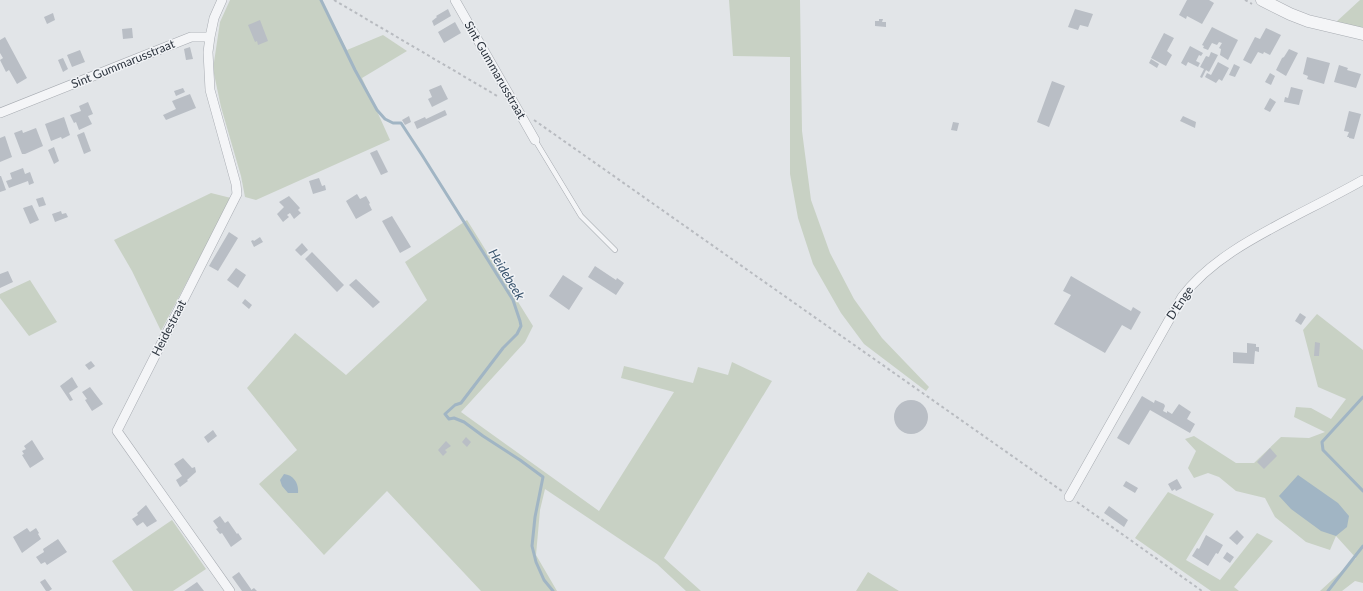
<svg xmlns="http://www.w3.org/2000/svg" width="1363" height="591" viewBox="0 0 1363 591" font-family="Lato,sans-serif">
<rect width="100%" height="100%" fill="#e2e5e8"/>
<!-- green -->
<path fill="#c8d1c4" d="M230,0h91l26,50 36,-15 24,16 -45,27 28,62 -134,60 -11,-3 -4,-21 -20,-69 -8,-38 7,-47z
M729,0h71l2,131 9,69 19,53 24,46 28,39 47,49 -3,4 -62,-47 -23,-31 -28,-49 -15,-46 -8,-44v-117l-57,-1z
M1360,0h3v32l-28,-9z
M211,193l20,5 -70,133 -29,-60 -18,-31z
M467,220l66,106 -8,16 -64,70 138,99 75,-119 -53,-14 3,-12 69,17 5,-16 30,8 4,-13 40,19 -108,177 37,33h-15l-29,-27 -112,-75 -5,21 -4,45 21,36h-76l-94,-100 -63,64 -65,-71 38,-34 -50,-62 48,-55 51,42 81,-75 -22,-38z
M30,280l27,42 -28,14 -29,-38v-4z
M1317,314l46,36v233l-8,-2 -13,10h-22l36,-33 -20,-22 -6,14 -24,-8 -31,-25 -10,-19 -29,-7 -17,-14 -11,-4 -14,5 -6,-10 8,-17 -11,-12 9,-3 42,27h18l27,-26 28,1 16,-6 -31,-15 2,-10 15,1 20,11 15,-20 -28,-12 -15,-57z
M1168,492l46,22 -28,46 34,20 37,-47 16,8 -39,46 5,4h-28l-76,-53z
M172,520l34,49 -33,22h-40l-21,-30z
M868,572l31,19h-43z"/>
<!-- water -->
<path fill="#a1b5c4" d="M284,474c10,1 15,10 14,19h-10l-6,-7 -2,-6z
M1298,475l40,28 11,13 -2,11 -11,9 -15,-5 -30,-22 -12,-13z"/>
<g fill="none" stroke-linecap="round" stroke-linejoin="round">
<!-- stream -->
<path stroke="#a1b5c4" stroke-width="3" d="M321,0l34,70 22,40 8,9 8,4h8l21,32 91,145 7,21 1,5 -4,8 -14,14 -42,55 -6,2 -10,9 4,5 5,-1 10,4 19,14 37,24 23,17 -8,40 -3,29 4,16 8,18 9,11
M1363,397l-41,45 1,8 40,41
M1328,591l35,-45"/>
</g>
<!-- building -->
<path fill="#b9bec5" d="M1187,0h22l5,3 -12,21 -15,-8 -1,3 -7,-4z
M448,9l3,7 -17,10 -2,-5 5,-4 -1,-1z
M1075,9l18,5 -5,13 -8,-2 -2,5 -10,-3z
M53,13l2,7 -8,4 -3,-7z
M879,19h4l-1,3h4v5l-11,-1v-5h4z
M260,20l8,21 -10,4 -1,-4 -2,1 -7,-17z
M455,22l6,11 -17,10 -6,-11z
M1212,27l26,13 -10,20 -8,-5 1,-6 -2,-1 3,-5 -3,-1 -2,3 -5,-2 -4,7 -5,-2 1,-2 -2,-1z
M132,28l1,10 -10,1 -1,-10z
M1266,28l15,7 -11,20 -6,-3 -1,2 -5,-2 -7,12 -8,-4 12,-23 5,2z
M1164,33l10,5 -7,13 5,4 -6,11 -15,-8z
M5,37l22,41 -10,6 -8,-14 -3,2 -6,-12 3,-2 -3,-5v-13z
M1190,46l13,7 -2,3 -2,-1 -3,6 4,2 -2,4 -10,-5 -2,4 -5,-3z
M190,47l3,12 -7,1 -2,-11z
M1289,49l9,4 -12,23 -10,-6 6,-12 2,-1z
M80,50l5,12 -13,5 -5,-12z
M1211,52l7,3 -9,17 -3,-2 -4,8 -2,-1 4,-8 -4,-2 6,-11 3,1z
M1307,57l23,6 -6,21 -17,-5 1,-3 -5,-2z
M63,58l5,11 -5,3 -5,-12z
M1151,59l8,5 -2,4 -8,-5z
M1218,62l11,6 -7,13 -3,-2 -3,4 -11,-6 2,-4 4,2z
M1234,64l6,3 -5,10 -6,-2z
M1339,65l9,3 -1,2 14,4 -5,14 -22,-6z
M1270,73l5,3 -4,9 -6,-3z
M1052,81l13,5 -16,41 -12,-5z
M441,85l7,14 -16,8 -4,-8 4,-2 -3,-7z
M1291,87l12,3 -4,15 -15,-3 1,-5 3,1z
M183,88l2,4 -9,4 -2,-5z
M190,94l6,14 -30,12 -3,-5 13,-6 -4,-8z
M1270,98l6,4 -6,10 -6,-3z
M88,102l5,12 -5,2 4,8 -13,6 -3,-8 -2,1 -4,-8 11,-4 -2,-5z
M445,110l2,5 -30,14 -3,-7 11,-5 1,2z
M1349,111l12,3 -7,25 -5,-1v-1h-2l2,-5 -5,-1z
M409,116l2,6 -6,3 -3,-5z
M1183,116l13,6 -1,6 -15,-7z
M64,117l6,18 -8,4 -1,-2 -10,4 -6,-17z
M953,122l6,1 -2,8 -6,-1z
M36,128l7,18 -18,8h-3l-8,-21 8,-3 1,3z
M84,132l7,19 -7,3 -7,-19z
M5,136l7,21 -12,5v-24z
M54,147l5,14 -5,3 -6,-14z
M377,150l11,22 -7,3 -11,-22z
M23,168l2,6 5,-2 4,11 -5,2 -1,-4 -19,7 -3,-7 6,-2 -2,-6z
M0,176h1l5,14 -6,2z
M319,178l3,8 3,-1 1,5 -13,4 -4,-13z
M357,194l3,5 6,-3 4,7 -1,1 3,6 -16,9 -10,-18z
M289,196l11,12 -2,2 3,3 -7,6 -4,-6 -3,2 2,2 -6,5 -6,-8 7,-7 -5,-5z
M43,197l3,8 -7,2 -3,-8z
M32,205l7,15 -9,4 -7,-16z
M61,211l1,3 4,-1 2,4 -13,5 -3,-8z
M392,216l19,31 -11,6 -18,-32z
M229,232l9,6 -20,33 -9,-5z
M260,237l3,5 -9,5 -3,-6 2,-1 1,1z
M302,243l6,7 -7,6 -6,-6z
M312,252l32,33 -7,7 -32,-33z
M595,266l21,14 1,-2 7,5 -8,12 -28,-18z
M236,268l10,7 -8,13 -11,-8z
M8,271l5,11 -13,6v-14z
M563,275l20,13 -14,22 -20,-14z
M1071,276l60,35 2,-4 8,5 -10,18 -9,-5 -17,28 -51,-29 17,-29 -8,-4z
M356,279l24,23 -7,6 -24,-23z
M245,299l7,6 -3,4 -7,-6z
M1300,313l6,4 -5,8 -6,-4z
M1315,342l5,1 -1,13h-5z
M1247,343l9,1v3h3v5l-4,-1 -1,13 -21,-1v-11l14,1z
M91,361l4,5 -6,4 -4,-5z
M72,377l6,10 -9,6 4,7 -3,1 -10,-15z
M90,387l13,17 -11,7 -7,-11 2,-1 -5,-7z
M1142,396l12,7 1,-3 9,4 1,2 -2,5 4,2v-2l5,3 7,-10 12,8 -4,7 8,5 -5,9 -40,-23 -21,35 -12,-7z
M894 417a17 17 0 1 1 34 0a17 17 0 1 1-34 0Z
M213,430l4,6 -9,7 -4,-6z
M466,437l5,5 -4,5 -5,-5z
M32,440l12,19 -14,9 -8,-13 2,-1 -2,-3 4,-2 -2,-3z
M446,441l5,5 -6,4 2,2 -4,4 -5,-6z
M1270,448l7,8 -13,13 -7,-7z
M183,458l9,10 3,-1 1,5 -9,8 1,1 -8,6 -4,-7 6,-4 -8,-12z
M1177,479l5,9 -6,3 -1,-2 -3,2 -4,-7z
M1126,481l12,7 -3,5 -12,-7z
M146,505l11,16 -10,6 -4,-5 -6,4 -5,-7 6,-4 -1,-2z
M1109,506l19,14 -4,7 -20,-14z
M220,516l5,7 3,-2 9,13 1,-1 4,6 -11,8 -9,-14 -2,1 -4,-5 2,-1 -5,-7z
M27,528l3,4 6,-4 3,5 -1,1 3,5 -19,14 -9,-16z
M1237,530l7,7 -7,8 -8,-7z
M1206,535l17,10 -5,9 -2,-1 -8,13 -16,-10 5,-8 2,1z
M58,539l9,13 -20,13 -2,-3 -4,2 -5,-7 8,-5 -1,-3z
M1227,552l7,5 -4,6 -7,-5z
M239,572l12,17v1l3,-2 3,3h-15l-10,-14z
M45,579l7,10 -3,2h-3l-6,-9z
M197,582l7,9h-20z"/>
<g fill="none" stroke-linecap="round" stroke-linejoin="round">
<defs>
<path id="service" d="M535,140l46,76 34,34"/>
<path id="minor" d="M222,0l-8,18 -4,19 -2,15 2,38 26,94 1,10 -120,237 113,160
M455,0l80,140
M0,113l191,-76h19
M1069,497l113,-200c27,-36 71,-59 111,-80 23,-12 47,-24 70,-37"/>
<path id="tertiary" d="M1262,0l28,14 18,7 55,13"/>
</defs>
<!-- service casing -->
<use href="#service" stroke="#a8acb2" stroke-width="5.5"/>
<!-- minor casing -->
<use href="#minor" stroke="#a8acb2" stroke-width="10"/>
<!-- tertiary casing -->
<use href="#tertiary" stroke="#a8acb2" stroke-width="13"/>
<!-- path -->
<path stroke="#b8bbc0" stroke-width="2" stroke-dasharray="3 3" stroke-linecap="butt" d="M334,0l165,97
M1245,0l7,4
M534,120l528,371
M1077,502l125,89"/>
<!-- service -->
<use href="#service" stroke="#f4f5f7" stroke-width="4.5"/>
<!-- minor -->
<use href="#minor" stroke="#f4f5f7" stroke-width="9"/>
<!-- tertiary -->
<use href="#tertiary" stroke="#f4f5f7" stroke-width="12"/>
</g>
<g text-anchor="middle" stroke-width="3" stroke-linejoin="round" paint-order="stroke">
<!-- street labels -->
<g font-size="12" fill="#2c343e" stroke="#f1f3f6">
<text transform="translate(123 64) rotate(-22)" y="4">Sint Gummarusstraat</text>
<text transform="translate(495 70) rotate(60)" y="4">Sint Gummarusstraat</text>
<text transform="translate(1180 303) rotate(-56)" y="4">D'Enge</text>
<text transform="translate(169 328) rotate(-63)" y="4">Heidestraat</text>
</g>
<!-- water labels -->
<g font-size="13" font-style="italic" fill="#3a556e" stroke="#f1f3f6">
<text transform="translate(507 274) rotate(59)" y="5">Heidebeek</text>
</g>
</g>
</svg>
